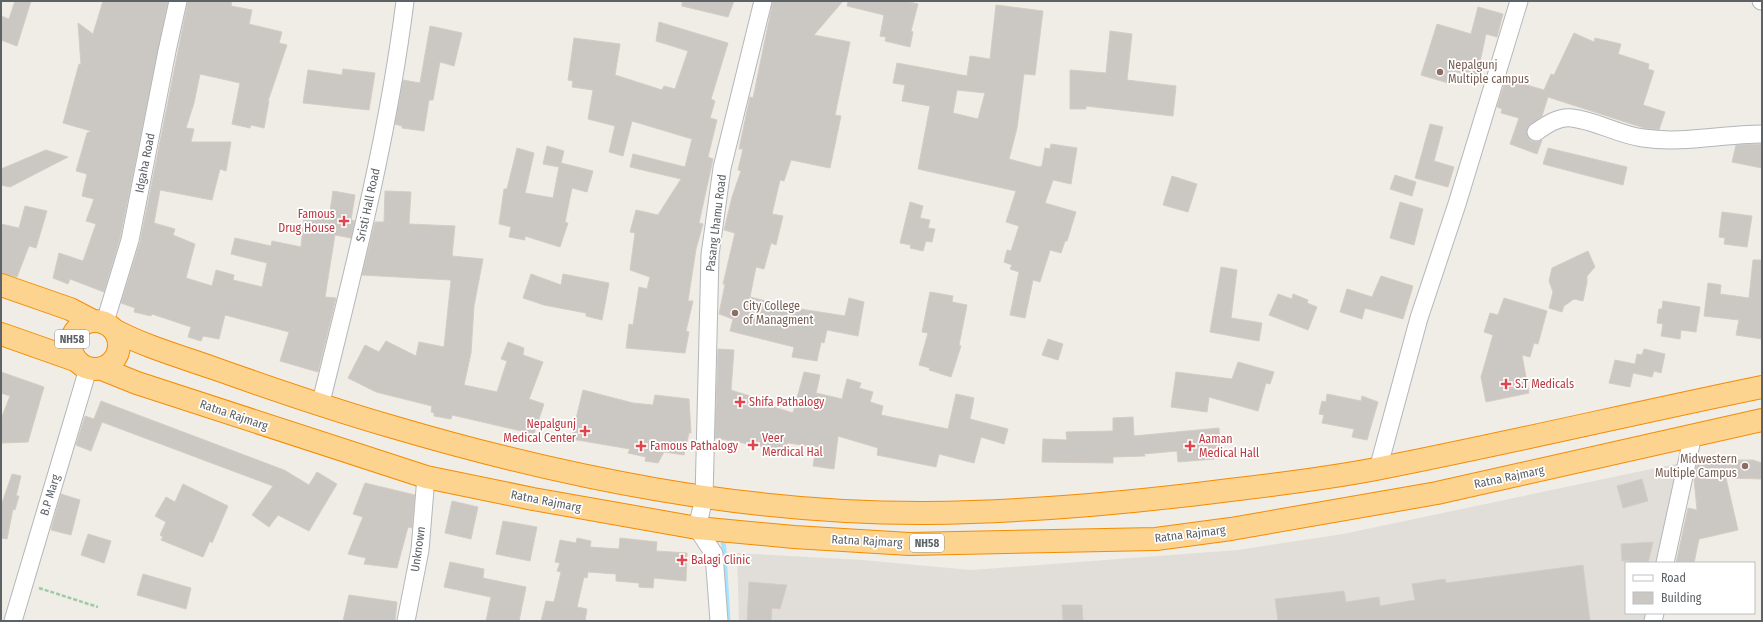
<svg xmlns="http://www.w3.org/2000/svg" width="1763" height="622" viewBox="0 0 1763 622" font-family="'Fira Sans Condensed',sans-serif">
<rect width="100%" height="100%" fill="#f0ece6"/>
<!-- industrial -->
<path fill="#e1deda" d="M1680,463l-20,100h-34v50h23l-1,8h-909l-2,-68 125,7 109,10 267,-20 105,-16z"/>
<g fill="none" stroke-linecap="round" stroke-linejoin="round">
<!-- stream -->
<path stroke="#a6e3ff" stroke-width="5" d="M723,536l5,85"/>
</g>
<!-- building -->
<path fill="#cbc7c3" stroke="#d5cdc4" fill-rule="evenodd" d="M15,1h16l-14,45 -16,-6v-24l8,3z
M103,1h65l-48,237 -16,54 -34,-13 -2,5 -15,-6 6,-25 24,8 13,-37 -10,-3 8,-22 -12,-3 5,-22 -11,-3 11,-38 4,-2 -28,-8 16,-59 2,1 -3,-42 15,11z
M188,1h44l-1,5 21,4 -3,14 33,8 -3,11 8,2 -19,56h1l-5,27 -13,-3 -1,3 -18,-4 8,-41 -40,-9 -6,29 -8,25 8,1 -3,13h40l-5,29 -6,-2 -8,31 -52,-10 -6,33 21,6 -2,6 22,9 -9,34 26,8 4,-16 18,5 -1,5 29,7 5,-24 -36,-9 4,-16 36,8 1,-5 29,6 3,-32 25,3 4,-27 22,4 -4,25 4,1 -4,17 -16,-3 -10,62 11,1 -18,74 -38,-11 9,-29 -64,-17 -6,24 -16,-3 -2,5 -13,-4 3,-10 -39,-13 -1,2 -17,-4 1,-4 -14,-5 19,-61z
M682,1h52l-6,16 -46,-11z
M773,1h70l-29,34 36,7 -15,73 6,1 -11,52 -39,-8 -7,21 -4,-1 -8,34 11,2 -7,29 -5,-2 -7,26 -8,-2 -6,30 44,11 51,8 4,-18 15,4 -6,34 -31,-6 -3,13 -3,-1 -4,19 -25,-4 2,-10 -64,-16 3,-12 -14,-5 6,-30h-2l12,-51 -11,-3 8,-33 9,-26 -3,-1 5,-21h-4l11,-52 3,1z
M848,1h57l13,3 -7,27 2,1 -3,15 -25,-6 1,-4 -6,-1 4,-21 -37,-9z
M996,5l47,6 -8,64 -11,-1 -7,54 -8,31 30,8 3,-1 3,-18 5,1 1,-5 26,4 -6,36 -18,-4 -8,23 31,9 -9,29h-2l-4,12 -11,-3 -10,32 -7,-2 -8,38 -15,-3 9,-43 -9,-3 2,-4 -8,-3 3,-12 4,1 8,-25 -13,-4 10,-31 -98,-22 12,-63 -28,-5 3,-16 -12,-2 4,-20 70,13 3,-20 20,3zM957,90l28,3 -7,26 -25,-6z
M1478,7l25,7 -6,23 -11,-3 -9,42 -26,-5 -3,12 -27,-8 16,-51 34,10z
M659,22l69,21 -17,56 4,2 -5,17 7,2 -9,37 5,2 -14,64 4,1 -7,25 -8,52h5l-7,30 3,1 -4,21 -59,-5 3,-24 4,1 6,-38 8,2 3,-12 -20,-7 5,-37 -5,-1 6,-22 22,5 23,-36 -51,-12 3,-13 52,13 7,-28 -60,-18 -9,35 -14,-4 6,-26 -27,-7 5,-29 -21,-3 1,-6 -5,-1 6,-42 46,6 -5,31 47,15 2,-4 11,3 13,-38 -32,-10z
M430,26l32,7 -8,33 -14,-4 -7,38h-4l-5,31 -22,-3v-2l-7,-2 8,-44 17,3z
M1110,31l22,3 -5,46 49,6 -3,30 -87,-10v3h-16v-39l36,3z
M1574,33l20,9 1,-4 26,6 -3,10 31,10 -1,5 6,2 -11,34 22,7 -6,18 -15,-2 -96,-31 -6,19 -15,12 1,9 3,4 5,1 6,-2 -5,14 -27,-10 9,-26 -18,-5 1,-4 -5,-2 9,-28 38,11 7,-16 3,1z
M343,69l32,4 -6,37 -66,-7 5,-33 34,5z
M1430,124l13,3 -9,34 20,6 -6,20 -33,-9z
M1762,144v24l-30,-6 4,-17z
M547,146l17,5 -3,12 32,8 -6,21 -15,-4 -7,34 3,1 -8,24 -35,-11v4l-16,-3 2,-10 -12,-3 5,-35h3l10,-41 17,5 -9,40 28,5 6,-31 -16,-3z
M1548,148l79,19 -4,18 -80,-21z
M46,150l22,7 -58,30 -9,-2v-16z
M1395,175l21,7 -4,14 -22,-7z
M1172,176l25,8 -9,28 -25,-7z
M385,191l26,1 -2,32 46,2 -3,30 31,3 -9,47 -3,47 -7,32 33,7 10,-31 -6,-2 7,-17 16,6 -1,7 20,7 -14,37 15,5 -10,30 -82,-19 -1,4 -17,-3v-3l-3,-1 1,-6 -56,-14 -28,-14 17,-33 14,7 7,-11 30,15 3,-14 25,5 7,-67 -89,-5 13,-53h9z
M910,202l13,4 -3,12 10,2 -2,8 7,1 -3,13 -6,-1 -3,10 -13,-3 1,-3 -11,-2z
M1400,202l23,7 -9,36 -24,-7z
M25,206l22,5 -11,37 -7,-2 -12,31 -16,-4v-49l18,4z
M1722,212l30,4 -5,31 -23,-3 1,-6 -6,-1z
M1588,251l7,16 -8,9v6l-4,19 -9,-2 -10,7 -2,6 -13,-4 4,-16 -4,-11 3,-13z
M1753,260h9v79l-26,-4 3,-15 -35,-4 4,-33 13,2 -1,9 29,4z
M1221,267l16,3 -6,48 31,5 -3,18 -49,-9z
M531,274l30,11 2,-11 46,9 -7,37 -16,-4v-3l-42,-8 -21,-7z
M1381,276l32,10 -10,33 -38,-11 -3,11 -22,-7 7,-23 25,8z
M930,292l23,4 -1,6 15,3 -8,40 2,1 -10,31 -22,-7 1,-2 -11,-3 9,-32 -6,-1z
M1278,294l14,5 1,-5 15,6 -1,3 10,4 -9,23 -39,-15z
M1504,298l43,13 -9,33 -4,-1 -4,14 -8,-2 7,38 -43,9 -5,-25 12,-42 -9,-3 6,-19 8,2z
M1663,301l37,6 -4,25 -15,-2 -1,9 -19,-3 2,-12 -6,-1 2,-14h3z
M1048,339l15,5 -5,16 -16,-5z
M718,349l16,1 -3,40 28,9 -1,3 35,11 11,-41 16,3 -4,18 26,6 5,-20 14,4 -2,5 14,4 -3,10 13,4 -2,9 67,14 8,-35 18,4 -4,21 38,10 -4,15 -23,-7 -7,26 -35,-9 -3,13 -59,-12 1,-7 -40,-12 -4,33 -21,-3 3,-19 -28,-4 -1,6h-11l-61,-11z
M1644,349l21,5 -4,19 -7,-2 -2,6 -19,-4 -3,14 -21,-4 6,-23 20,4 2,-10 5,1z
M1238,362l36,10 -4,12 -4,-1 -8,28 -49,-14 -2,15 -36,-5 5,-35 56,7z
M1,372l43,15 -16,55 -27,1v-24l9,-23 -9,-3z
M583,390l50,13 20,2 2,-10 34,4 2,34h-2l-5,22 -20,-3 -6,11 -13,-2 1,-4 -18,-4 2,-4 -59,-10z
M1327,394l34,7 1,-5 16,6 -11,38 -15,-3 2,-8 -32,-6 2,-8 -5,-1 3,-13 4,1z
M101,401l183,69 25,15 8,-13 20,12 -28,47 -31,-16 -9,12 -17,-12 21,-29 -171,-64 -11,29 -15,-6 9,-29 9,3z
M1133,417l1,19 85,-8 1,21h-7l1,10 -36,3 -1,-11 -33,3 1,2 -32,1v6l-71,-1 1,-23 24,1 -1,-8 47,-1v-13z
M1729,460h24l9,3v16l-36,-1 12,52 -39,9 -5,24h-18l12,-55 9,2 -3,-31 3,-15z
M12,474l9,2 -5,20h3l-4,14 -2,-1 -6,30 -6,-1v-32z
M1642,479l6,22 -25,7 -6,-22z
M365,483l50,12 -3,33 -4,-1 -11,41 -33,-4 2,-6 -18,-4 15,-37 -10,-3z
M183,484l45,22 -16,37 -2,-2 -7,16 -42,-17 2,-3 -3,-2 6,-13 -11,-6 11,-19 9,5z
M61,494l19,6 -9,35 -20,-5z
M452,501l26,6 -7,32 -26,-6z
M503,521l34,6 -7,34 -34,-7z
M88,534l23,7 -7,22 -23,-8z
M577,538l14,3 -1,6 29,2 1,-11 37,4 -1,9 31,2 -1,28 -32,-3 -1,10 -14,-1v-4l-23,-2v-7l-28,-2 -1,6 -3,-1 -7,30 10,2 -2,12h-44l5,-20 8,1 7,-30 -4,-1 3,-8 -5,-1 5,-22 16,3z
M1653,542l-5,21h-19l1,-3 -8,1 -1,-17z
M450,562l34,7 -1,9 43,9 -7,34h-33l5,-24 -47,-10z
M1583,565l7,56h-312l-3,-22 69,-8 2,11 33,-5 1,9 35,-6 -3,-16 33,-5 1,4z
M143,574l48,14 -5,21 -49,-14z
M749,582l38,3 -7,24 -8,-1 -1,13h-24z
M349,595l48,7 -2,19h-52z
M1062,605h20l1,16h-20z"/>
<g fill="none" stroke-linecap="round" stroke-linejoin="round">
<defs>
<path id="minor" d="M1761,1h1
M1536,132c10,-7 23,-16 36,-14 25,3 47,17 71,20 40,6 79,-4 119,-4
M105,322l25,-82 37,-189 11,-50
M320,406c33,-134 68,-268 85,-405
M1378,469l41,-151 38,-114 62,-203
M1665,563l28,-128
M13,621l75,-252
M406,621l14,-71 6,-73
M719,621l-5,-67 -17,-26 7,-30 6,-243 12,-87 41,-167
M1653,621l2,-8"/>
<path id="highway" d="M1,285l69,24 23,12
M71 345a24 24 0 1 1 48 0a24 24 0 1 1-48 0Z
M114,330c32,17 68,27 102,39 59,21 118,41 177,58 173,51 353,87 534,86 102,-1 202,-10 303,-23 51,-6 101,-12 151,-22 128,-25 254,-55 381,-81
M1,334l74,26
M102,369l35,14 289,94 107,22 164,29 97,9 115,7 247,-5 75,-10 206,-36 325,-73"/>
</defs>
<!-- minor casing -->
<use href="#minor" stroke="#b3b7ba" stroke-width="19"/>
<!-- highway casing -->
<use href="#highway" stroke="#f58b00" stroke-width="24"/>
<!-- path -->
<path stroke="#9ccba4" stroke-width="2.5" stroke-dasharray="4 2" stroke-linecap="butt" d="M39,588l59,19"/>
<!-- minor -->
<use href="#minor" stroke="#fff" stroke-width="17"/>
<!-- highway -->
<use href="#highway" stroke="#fdd48f" stroke-width="22"/>
</g>
<!-- markers -->
<g fill="#8d6e63" stroke="#fff" stroke-width="1.5">
<circle cx="1440" cy="72" r="4"/>
<circle cx="735" cy="313" r="4"/>
<circle cx="1745" cy="466" r="4"/>
</g>
<g fill="#e0444e" stroke="#fff" stroke-width="1.5">
<path d="M342 215h4v4h4v4h-4v4h-4v-4h-4v-4h4z"/>
<path d="M1504 378h4v4h4v4h-4v4h-4v-4h-4v-4h4z"/>
<path d="M738 396h4v4h4v4h-4v4h-4v-4h-4v-4h4z"/>
<path d="M583 425h4v4h4v4h-4v4h-4v-4h-4v-4h4z"/>
<path d="M751 439h4v4h4v4h-4v4h-4v-4h-4v-4h4z"/>
<path d="M639 440h4v4h4v4h-4v4h-4v-4h-4v-4h4z"/>
<path d="M1188 440h4v4h4v4h-4v4h-4v-4h-4v-4h4z"/>
<path d="M680 554h4v4h4v4h-4v4h-4v-4h-4v-4h4z"/>
</g>
<g text-anchor="middle" stroke-width="3.5" stroke-linejoin="round" paint-order="stroke">
<!-- shield labels -->
<g fill="#fff" stroke="#8e9194" stroke-width="1">
<rect x="55" y="330" width="34" height="18" rx="3"/>
<rect x="910" y="534" width="34" height="18" rx="3"/>
</g>
<g font-size="11" font-weight="bold" fill="#5d6266">
<text x="72" y="343">NH58</text>
<text x="927" y="547">NH58</text>
</g>
<!-- education labels -->
<g font-size="12" fill="#785e54" stroke="#fff" text-anchor="start">
<text x="1448" y="69">Nepalgunj<tspan x="1448" dy="14">Multiple campus</tspan></text>
<text x="743" y="310">City College<tspan x="743" dy="14">of Managment</tspan></text>
<text x="1737" y="463" text-anchor="end">Midwestern<tspan x="1737" dy="14">Multiple Campus</tspan></text>
</g>
<!-- street labels -->
<g font-size="12" fill="#5d6266" stroke="#fff">
<text transform="translate(145 163) rotate(-79)" y="4">Idgaha Road</text>
<text transform="translate(368 205) rotate(-78)" y="4">Sristi Hall Road</text>
<text transform="translate(716 223) rotate(-83)" y="4">Pasang Lhamu Road</text>
<text transform="translate(234 415) rotate(19)" y="4">Ratna Rajmarg</text>
<text transform="translate(1509 477) rotate(-12)" y="4">Ratna Rajmarg</text>
<text transform="translate(50 495) rotate(-73)" y="4">B.P Marg</text>
<text transform="translate(546 501) rotate(11)" y="4">Ratna Rajmarg</text>
<text transform="translate(1190 534) rotate(-7)" y="4">Ratna Rajmarg</text>
<text transform="translate(867 541) rotate(3)" y="4">Ratna Rajmarg</text>
<text transform="translate(418 549) rotate(-82)" y="4">Unknown</text>
</g>
<!-- health labels -->
<g font-size="12" fill="#be3a42" stroke="#fff" text-anchor="start">
<text x="335" y="218" text-anchor="end">Famous<tspan x="335" dy="14">Drug House</tspan></text>
<text x="1515" y="388">S.T Medicals</text>
<text x="749" y="406">Shifa Pathalogy</text>
<text x="576" y="428" text-anchor="end">Nepalgunj<tspan x="576" dy="14">Medical Center</tspan></text>
<text x="762" y="442">Veer<tspan x="762" dy="14">Merdical Hal</tspan></text>
<text x="1199" y="443">Aaman<tspan x="1199" dy="14">Medical Hall</tspan></text>
<text x="650" y="450">Famous Pathalogy</text>
<text x="691" y="564">Balagi Clinic</text>
</g>
</g>
<!-- border -->
<rect width="1763" height="622" fill="none" stroke="#5d6266" stroke-width="4"/>
<!-- legend -->
<rect x="1625" y="562" width="130" height="52" fill="#ffffff" stroke="#bec0c2"/>
<rect x="1633" y="575" width="20" height="6" fill="#ffffff" stroke="#bec0c2"/>
<text x="1661" y="582" font-size="12" fill="#5d6266">Road</text>
<rect x="1633" y="592" width="20" height="12" fill="#cbc7c3" stroke="#bec0c2"/>
<text x="1661" y="602" font-size="12" fill="#5d6266">Building</text>
</svg>
